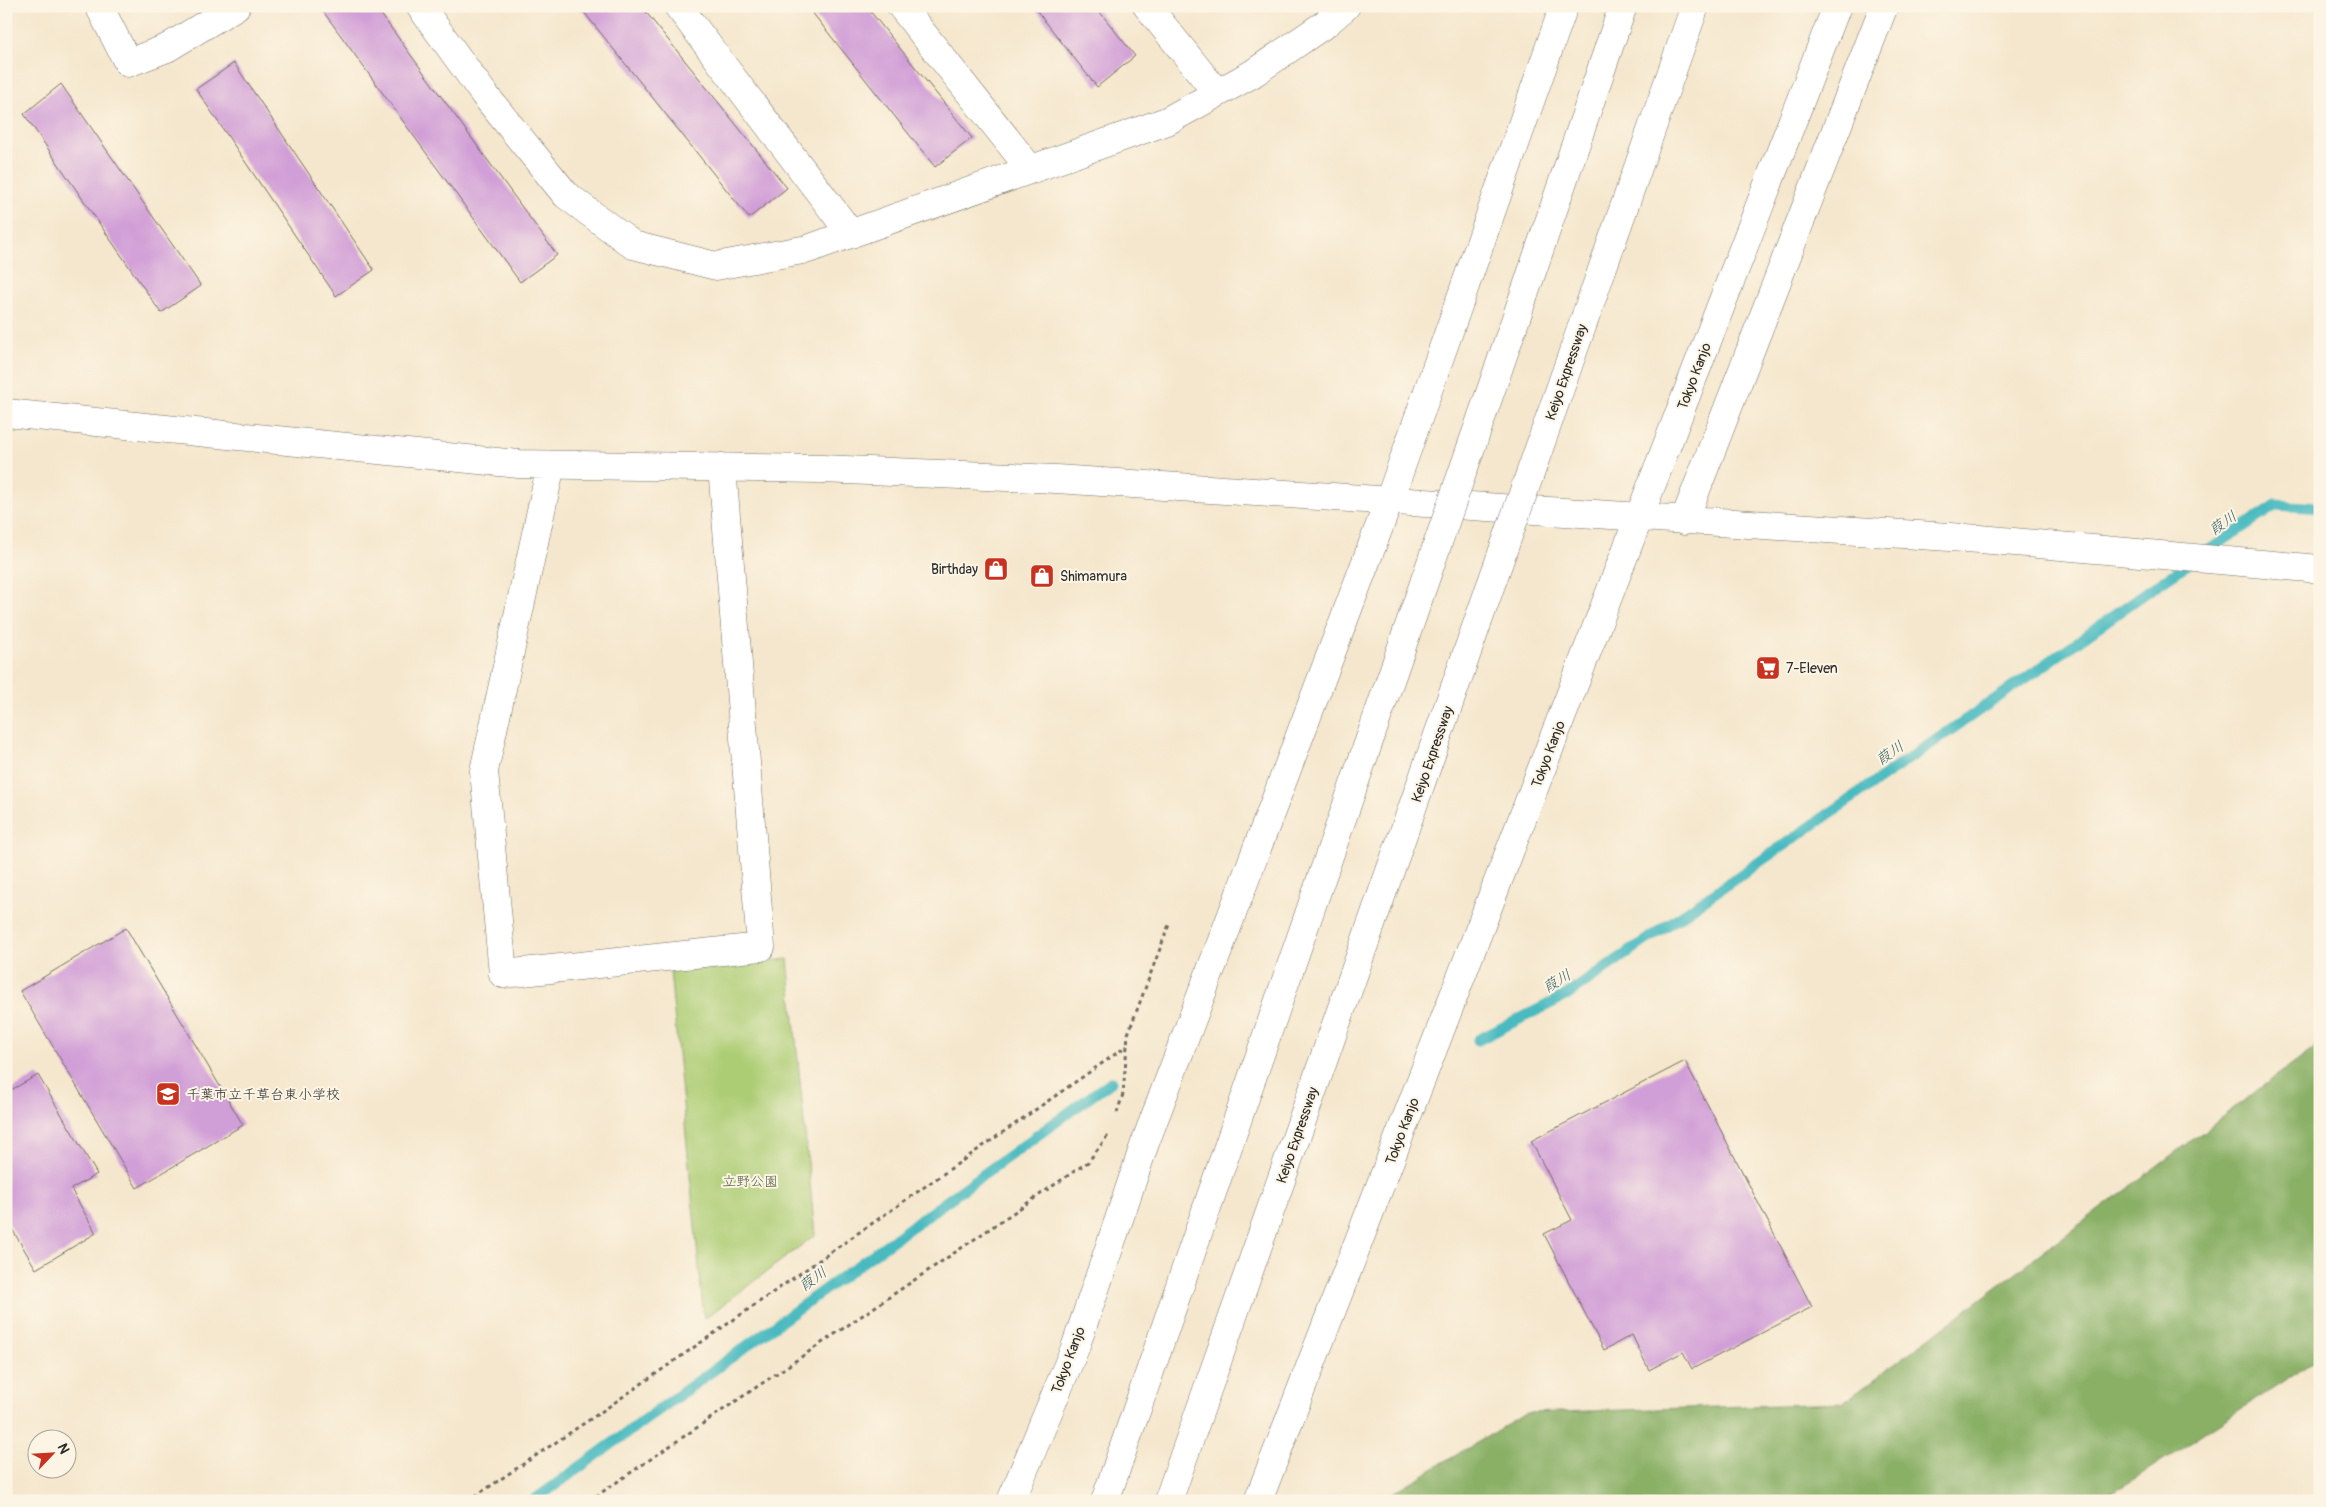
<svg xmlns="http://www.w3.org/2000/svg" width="2326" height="1507" viewBox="0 0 2326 1507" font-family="Pangolin,'Klee One',sans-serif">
<rect width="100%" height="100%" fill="#fcf5e5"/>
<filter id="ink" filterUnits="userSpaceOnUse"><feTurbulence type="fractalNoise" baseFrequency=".02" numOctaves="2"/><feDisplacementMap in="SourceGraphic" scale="10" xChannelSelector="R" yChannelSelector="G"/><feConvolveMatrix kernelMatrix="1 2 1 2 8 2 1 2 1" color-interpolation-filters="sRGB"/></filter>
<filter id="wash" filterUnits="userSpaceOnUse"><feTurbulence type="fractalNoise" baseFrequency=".0096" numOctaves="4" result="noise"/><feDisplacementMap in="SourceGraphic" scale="20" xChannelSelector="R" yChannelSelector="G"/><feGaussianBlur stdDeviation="1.12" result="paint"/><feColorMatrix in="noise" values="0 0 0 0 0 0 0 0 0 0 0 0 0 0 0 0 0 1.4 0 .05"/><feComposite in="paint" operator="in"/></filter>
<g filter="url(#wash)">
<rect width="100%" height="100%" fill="#f5e7cd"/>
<!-- green -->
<path fill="#adcd75" stroke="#6c7c50" d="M788,959l27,276 -111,84 -34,-348z"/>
<!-- forest -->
<path fill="#8ab066" stroke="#5a6e48" d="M2320,1043v314l-186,122 -38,22h-717l148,-88 316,-10z"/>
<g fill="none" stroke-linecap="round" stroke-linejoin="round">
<!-- stream -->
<path stroke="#4abac0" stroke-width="11" d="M1478,1040l87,-44 477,-329 109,-78 125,-84 44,3
M533,1501l578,-419"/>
</g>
<g id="blocks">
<!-- building -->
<path fill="#d19fd7" d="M322,6h53l182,249 -37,27 -200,-275z
M579,6h62l146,182 -38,30z
M807,6h59l106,132 -37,29z
M1033,6h62l40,50 -38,31z
M234,63l140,207 -38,26 -140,-207z
M61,84l140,202 -40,27 -137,-199z
M126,928l117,197 -106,63 -117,-197z
M1685,1061l127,246 -120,62 -9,-17 -34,18 -17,-35 -28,15 -60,-116 28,-14 -41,-79z
M38,1075l59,99 -26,15 25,44 -60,36 -30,-50v-138l5,9z"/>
</g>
</g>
<g filter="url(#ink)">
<use href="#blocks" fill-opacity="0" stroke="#726d64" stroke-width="1"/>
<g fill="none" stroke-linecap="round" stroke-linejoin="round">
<defs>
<path id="minor" d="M99,6l29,57 39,-15 69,-42
M420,6l64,88 82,101 67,50 83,21 92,-17 359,-128 85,-47 73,-50 21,-18
M678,6l173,228
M901,6l130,164
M1147,6l70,87
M6,413l513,51 303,5 234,10 924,60 340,30
M551,465l-67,306 19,203 258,-27 -39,-480
M1684,521l200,-515"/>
<path id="highway" d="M1524,295l99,-289
M1586,315l109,-309
M1011,1501l64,-153 70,-205 244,-642 175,-495
M1258,1501l579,-1495"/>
</defs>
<!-- minor casing -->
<use href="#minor" stroke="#726d64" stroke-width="29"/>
<!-- highway casing -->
<use href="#highway" stroke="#726d64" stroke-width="29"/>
<!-- path -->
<path stroke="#726d64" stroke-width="3" stroke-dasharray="4 4" stroke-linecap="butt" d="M1117,1113l6,-19 5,-60 42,-112
M468,1501l133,-89 526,-366
M589,1501l499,-339 22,-29"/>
<!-- minor -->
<use href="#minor" stroke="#fff" stroke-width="28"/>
<!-- highway -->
<use href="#highway" stroke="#fff" stroke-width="28"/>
<defs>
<path id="highway-bridge" d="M1105,1501l419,-1206
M1168,1501l418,-1186"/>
</defs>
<!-- highway-bridge casing -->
<use href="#highway-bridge" stroke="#726d64" stroke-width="29" stroke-linecap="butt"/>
<!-- highway-bridge -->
<use href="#highway-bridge" stroke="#fff" stroke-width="28"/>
</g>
</g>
<!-- icons -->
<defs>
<symbol id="shop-square" viewBox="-11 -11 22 22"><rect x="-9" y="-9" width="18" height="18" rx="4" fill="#c8321e" stroke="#fcf5e5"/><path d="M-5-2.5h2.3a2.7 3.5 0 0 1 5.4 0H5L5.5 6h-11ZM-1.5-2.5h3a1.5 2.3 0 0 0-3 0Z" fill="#fff"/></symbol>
<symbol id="supermarket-square" viewBox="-11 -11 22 22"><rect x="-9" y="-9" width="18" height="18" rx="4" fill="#c8321e" stroke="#fcf5e5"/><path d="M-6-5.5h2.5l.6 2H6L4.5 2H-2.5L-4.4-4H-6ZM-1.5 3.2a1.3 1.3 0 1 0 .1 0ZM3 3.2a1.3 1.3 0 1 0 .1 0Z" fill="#fff"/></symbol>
<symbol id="school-square" viewBox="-11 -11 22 22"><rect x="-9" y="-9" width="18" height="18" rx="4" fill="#c8321e" stroke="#fcf5e5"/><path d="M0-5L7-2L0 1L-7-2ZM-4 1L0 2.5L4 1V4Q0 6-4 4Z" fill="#fff"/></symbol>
</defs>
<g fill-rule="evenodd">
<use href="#shop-square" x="982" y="555" width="28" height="28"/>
<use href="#shop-square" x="1028" y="562" width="28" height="28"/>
<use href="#supermarket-square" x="1754" y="654" width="28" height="28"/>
<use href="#school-square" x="154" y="1080" width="28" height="28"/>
</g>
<g text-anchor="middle" stroke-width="4" stroke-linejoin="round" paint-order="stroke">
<!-- street labels -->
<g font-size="14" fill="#2b2b2b" stroke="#fcf5e5">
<text transform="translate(1566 372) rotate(-71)" y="5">Keiyo Expressway</text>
<text transform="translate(1694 376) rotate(-69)" y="5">Tokyo Kanjo</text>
<text transform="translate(1432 754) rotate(-71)" y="5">Keiyo Expressway</text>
<text transform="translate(1548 754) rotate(-69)" y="5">Tokyo Kanjo</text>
<text transform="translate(1402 1131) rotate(-69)" y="5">Tokyo Kanjo</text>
<text transform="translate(1297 1135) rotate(-71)" y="5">Keiyo Expressway</text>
<text transform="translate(1068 1360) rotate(-69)" y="5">Tokyo Kanjo</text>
</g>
<!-- poi labels -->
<g font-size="14" fill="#2b2b2b" stroke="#fcf5e5" text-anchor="start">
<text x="978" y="574" text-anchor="end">Birthday</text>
<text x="1060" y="581">Shimamura</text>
<text x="1786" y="673">7-Eleven</text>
<text x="186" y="1099">千葉市立千草台東小学校</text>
</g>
<!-- park labels -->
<g font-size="14" fill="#525c41" stroke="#fcf5e5">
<text x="750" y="1186">立野公園</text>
</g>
<!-- water labels -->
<g font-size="15" font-style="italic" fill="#365d5f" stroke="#fcf5e5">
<text transform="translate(2223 523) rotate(-35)" y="5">葭川</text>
<text transform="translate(1890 753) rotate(-35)" y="5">葭川</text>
<text transform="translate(1557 981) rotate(-31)" y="5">葭川</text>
<text transform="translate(813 1279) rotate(-36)" y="5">葭川</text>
</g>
</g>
<!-- margin -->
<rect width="2326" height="1507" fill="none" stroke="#fcf5e5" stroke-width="25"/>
<!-- north arrow -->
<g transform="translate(52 1454) rotate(65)"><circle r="24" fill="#fcf5e5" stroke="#a8a49b"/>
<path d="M0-4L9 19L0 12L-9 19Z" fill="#c8321e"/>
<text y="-8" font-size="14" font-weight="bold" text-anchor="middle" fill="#2b2b2b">N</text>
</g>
</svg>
